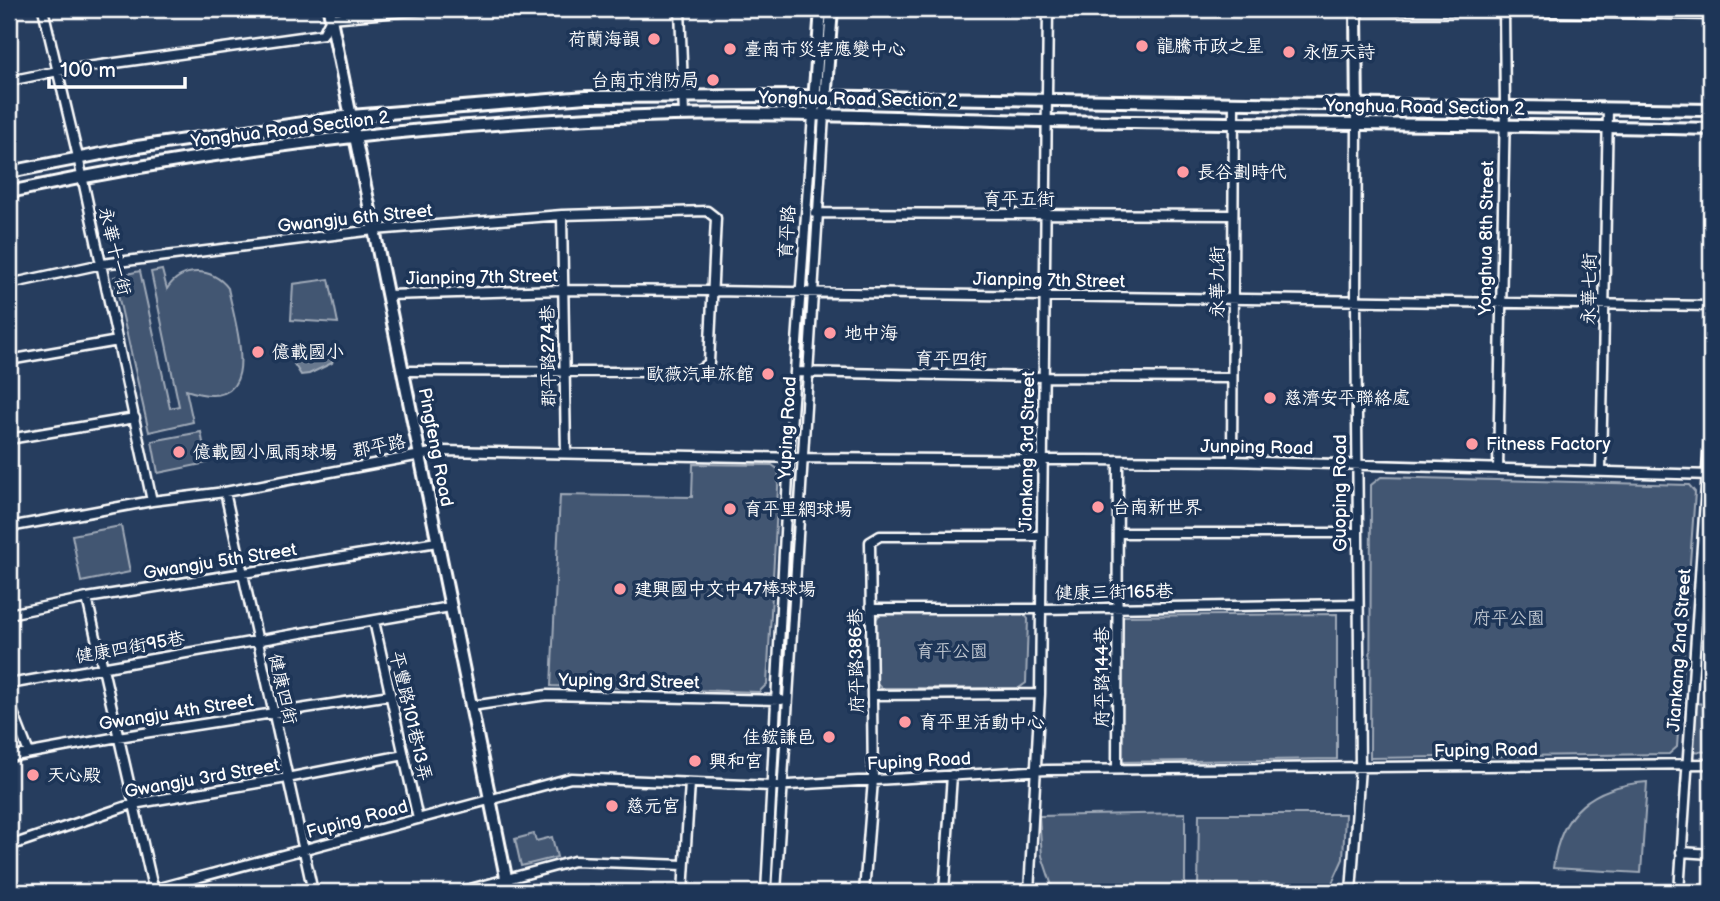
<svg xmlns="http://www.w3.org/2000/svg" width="1720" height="901" viewBox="0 0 1720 901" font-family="'Balsamiq Sans','LXGW WenKai TC',sans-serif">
<rect width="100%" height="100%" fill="#263d5e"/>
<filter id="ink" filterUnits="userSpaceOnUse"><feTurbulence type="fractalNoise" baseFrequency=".0143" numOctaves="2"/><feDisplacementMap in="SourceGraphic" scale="14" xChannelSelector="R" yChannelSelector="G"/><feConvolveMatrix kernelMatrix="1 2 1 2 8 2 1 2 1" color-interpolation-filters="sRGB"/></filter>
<g filter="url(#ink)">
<!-- green -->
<path fill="#425672" stroke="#a0aab8" stroke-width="2" d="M162,270l5,19c14,-23 46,-22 61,-1 8,41 39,129 -42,102l7,32 -44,10 -35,-155 26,-6 30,137 9,-2 -28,-134z
M329,279l9,44 -47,-3 2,-36z
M201,432l6,31 -49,10 -6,-32z
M693,464l79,1 7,5 -12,214 -8,8 -208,-6 9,-191 132,2z
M1381,477l308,8 6,7 -18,255 -8,7 -299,4 1,-273z
M121,526l9,46 -49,10 -9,-47z
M881,613l143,1 4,5 -2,64 -7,5h-138l-4,-5 -1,-64z
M1337,614v145l-220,3v-146z
M1690,703l21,1v48l-23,-1z
M1647,782l-6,91 -88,-5c7,-57 40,-82 94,-86z
M1185,813v79h-131l-12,-36 -3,-40z
M1199,814h146l-2,45 -15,33h-130z
M534,834l2,7 16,-4 5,20 -36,9 -6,-27z
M1521,883l142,8v1h-143z"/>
<!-- water -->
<path fill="#67788e" stroke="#a4aebb" stroke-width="2" d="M323,352l7,3 3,5 -1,3 -23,11 -8,1 -7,-11c6,-10 18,-10 29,-12z"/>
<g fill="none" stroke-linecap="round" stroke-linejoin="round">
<defs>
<path id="street" d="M43,9l35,148 74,344
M680,9l4,106
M1201,9l303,2 207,4
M9,81l49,-10 265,-37 8,-16 102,-9
M815,213l417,2
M562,215l4,238
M9,284l93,-20 272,-34 188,-15 145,-4 9,7 -7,145 -9,7 -10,2 -287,-1
M387,295l176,-5 150,1 998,15
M9,360l109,-19
M795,372l248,5 189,1
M9,439l126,-21
M1232,461l2,-359
M1498,469l7,-363 -1,-97
M1601,471l7,-363
M225,492l88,400
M9,527l143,-26 73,-9 217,-41 360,7 430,3 479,14
M1118,533h240
M87,598l67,294
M871,609h171l316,-5
M9,614l78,-16 350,-56
M374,621l44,198
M9,684l441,-77
M872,695l168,-1
M9,702l20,51
M471,706l76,-11 234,5
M9,757l109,-20 272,-42
M1117,769l1,-309
M9,846l124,-42 154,-26 117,-23
M1681,852l30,2
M144,892l427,-114 201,8 275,-16 664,-6
M459,892l115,-31 110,4
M683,892l7,-109
M766,892l23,-435 24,-342
M776,892l48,-777
M864,892l9,-112 -3,-238 10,-6h161
M944,892l8,-117
M1029,892l11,-198 8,-685
M1351,892l9,-125 -4,-467 1,-177
M1679,892l32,-482"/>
<path id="secondary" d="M329,9l180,883
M1356,9l1,114
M813,115l8,-106
M824,115l8,-106
M9,172l128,-25 214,-31 235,-19 211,-1 914,14
M9,192c218,-46 441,-71 664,-77 126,-3 252,4 377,6 221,3 441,3 661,8"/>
</defs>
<!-- street casing -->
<use href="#street" stroke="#fff" stroke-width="13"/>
<!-- secondary casing -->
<use href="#secondary" stroke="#fff" stroke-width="16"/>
<!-- street -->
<use href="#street" stroke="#1d3557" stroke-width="8"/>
<!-- secondary -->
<use href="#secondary" stroke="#1d3557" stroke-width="10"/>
</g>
</g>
<!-- markers -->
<g fill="#ff9aa2" stroke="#1d3557" stroke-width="2.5">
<circle cx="654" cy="39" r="7"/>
<circle cx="1142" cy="46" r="7"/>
<circle cx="730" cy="49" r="7"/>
<circle cx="1289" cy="52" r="7"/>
<circle cx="713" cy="80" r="7"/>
<circle cx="1183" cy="172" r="7"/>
<circle cx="830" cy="333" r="7"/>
<circle cx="258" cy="352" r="7"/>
<circle cx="768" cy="374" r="7"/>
<circle cx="1270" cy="398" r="7"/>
<circle cx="1472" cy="444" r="7"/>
<circle cx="179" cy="452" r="7"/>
<circle cx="1098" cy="507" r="7"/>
<circle cx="730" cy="509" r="7"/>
<circle cx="620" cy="589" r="7"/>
<circle cx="905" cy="722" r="7"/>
<circle cx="829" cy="737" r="7"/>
<circle cx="695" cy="761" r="7"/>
<circle cx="33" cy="775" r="7"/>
<circle cx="612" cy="806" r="7"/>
</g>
<g text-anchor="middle" stroke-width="7" stroke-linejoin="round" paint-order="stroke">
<!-- poi labels -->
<g font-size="18" fill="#fff" stroke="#1d3557" text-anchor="start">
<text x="640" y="45" text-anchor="end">荷蘭海韻</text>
<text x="1156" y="52">龍騰市政之星</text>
<text x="744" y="55">臺南市災害應變中心</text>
<text x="1303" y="58">永恆天詩</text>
<text x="699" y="86" text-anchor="end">台南市消防局</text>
<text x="1197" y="178">長谷劃時代</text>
<text x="844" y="339">地中海</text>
<text x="272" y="358">億載國小</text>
<text x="754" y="380" text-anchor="end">歐薇汽車旅館</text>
<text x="1284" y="404">慈濟安平聯絡處</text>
<text x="1486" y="450">Fitness Factory</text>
<text x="193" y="458">億載國小風雨球場</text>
<text x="1112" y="513">台南新世界</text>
<text x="744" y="515">育平里網球場</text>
<text x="634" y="595">建興國中文中47棒球場</text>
<text x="919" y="728">育平里活動中心</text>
<text x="815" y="743" text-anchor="end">佳鋐謙邑</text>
<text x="709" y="767">興和宮</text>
<text x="47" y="781">天心殿</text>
<text x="626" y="812">慈元宮</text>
</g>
<!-- street labels -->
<g font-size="18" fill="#fff" stroke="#1d3557">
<text transform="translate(858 99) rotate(1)" y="6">Yonghua Road Section 2</text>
<text transform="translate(1425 107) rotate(1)" y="6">Yonghua Road Section 2</text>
<text transform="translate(290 129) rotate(-7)" y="6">Yonghua Road Section 2</text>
<text x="1019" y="205">育平五街</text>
<text transform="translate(355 218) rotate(-6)" y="6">Gwangju 6th Street</text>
<text transform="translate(787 232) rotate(-86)" y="6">育平路</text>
<text transform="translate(1486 238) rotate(-89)" y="6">Yonghua 8th Street</text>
<text transform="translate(115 251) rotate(77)" y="6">永華十一街</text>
<text transform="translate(482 277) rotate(-1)" y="6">Jianping 7th Street</text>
<text transform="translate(1049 280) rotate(1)" y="6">Jianping 7th Street</text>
<text transform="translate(1217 282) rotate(-90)" y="6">永華九街</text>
<text transform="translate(1589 289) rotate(-89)" y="6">永華七街</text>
<text transform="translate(548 356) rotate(-91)" y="6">郡平路274巷</text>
<text transform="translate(951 359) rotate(1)" y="6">育平四街</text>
<text transform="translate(787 428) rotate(-87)" y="6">Yuping Road</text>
<text transform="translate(379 446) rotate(-11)" y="6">郡平路</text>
<text transform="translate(436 447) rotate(79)" y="6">Pingfeng Road</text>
<text transform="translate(1257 447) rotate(1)" y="6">Junping Road</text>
<text transform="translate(1027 451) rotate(-89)" y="6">Jiankang 3rd Street</text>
<text transform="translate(1340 493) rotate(-90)" y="6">Guoping Road</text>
<text transform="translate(220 561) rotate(-9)" y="6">Gwangju 5th Street</text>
<text transform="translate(1114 592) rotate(-1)" y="6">健康三街165巷</text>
<text transform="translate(130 647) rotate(-10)" y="6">健康四街95巷</text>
<text transform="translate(1679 650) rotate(-86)" y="6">Jiankang 2nd Street</text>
<text transform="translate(856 661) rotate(-91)" y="6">府平路386巷</text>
<text transform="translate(1102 677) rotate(-90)" y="6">府平路144巷</text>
<text transform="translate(629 681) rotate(1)" y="6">Yuping 3rd Street</text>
<text transform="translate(283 689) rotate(77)" y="6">健康四街</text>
<text transform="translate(176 712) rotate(-9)" y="6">Gwangju 4th Street</text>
<text transform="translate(411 716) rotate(77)" y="6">平豐路101巷13弄</text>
<text transform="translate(1486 750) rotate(-1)" y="6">Fuping Road</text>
<text transform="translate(919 761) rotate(-3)" y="6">Fuping Road</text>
<text transform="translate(202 778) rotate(-10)" y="6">Gwangju 3rd Street</text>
<text transform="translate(357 819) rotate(-15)" y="6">Fuping Road</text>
</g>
<!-- park labels -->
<g font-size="18" fill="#bdc4ce" stroke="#1d3557">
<text x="1509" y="624">府平公園</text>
<text x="952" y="657">育平公園</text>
</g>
</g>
<!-- margin -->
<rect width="1720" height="901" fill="none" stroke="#1d3557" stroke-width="35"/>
<rect x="18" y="18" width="1685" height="866" fill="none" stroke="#fff" stroke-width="2.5" filter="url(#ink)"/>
<!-- scale -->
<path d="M49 77v10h136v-10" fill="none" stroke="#ffffff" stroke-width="3.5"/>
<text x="60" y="77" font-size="21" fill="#ffffff" stroke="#1d3557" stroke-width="5" paint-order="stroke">100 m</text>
</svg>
